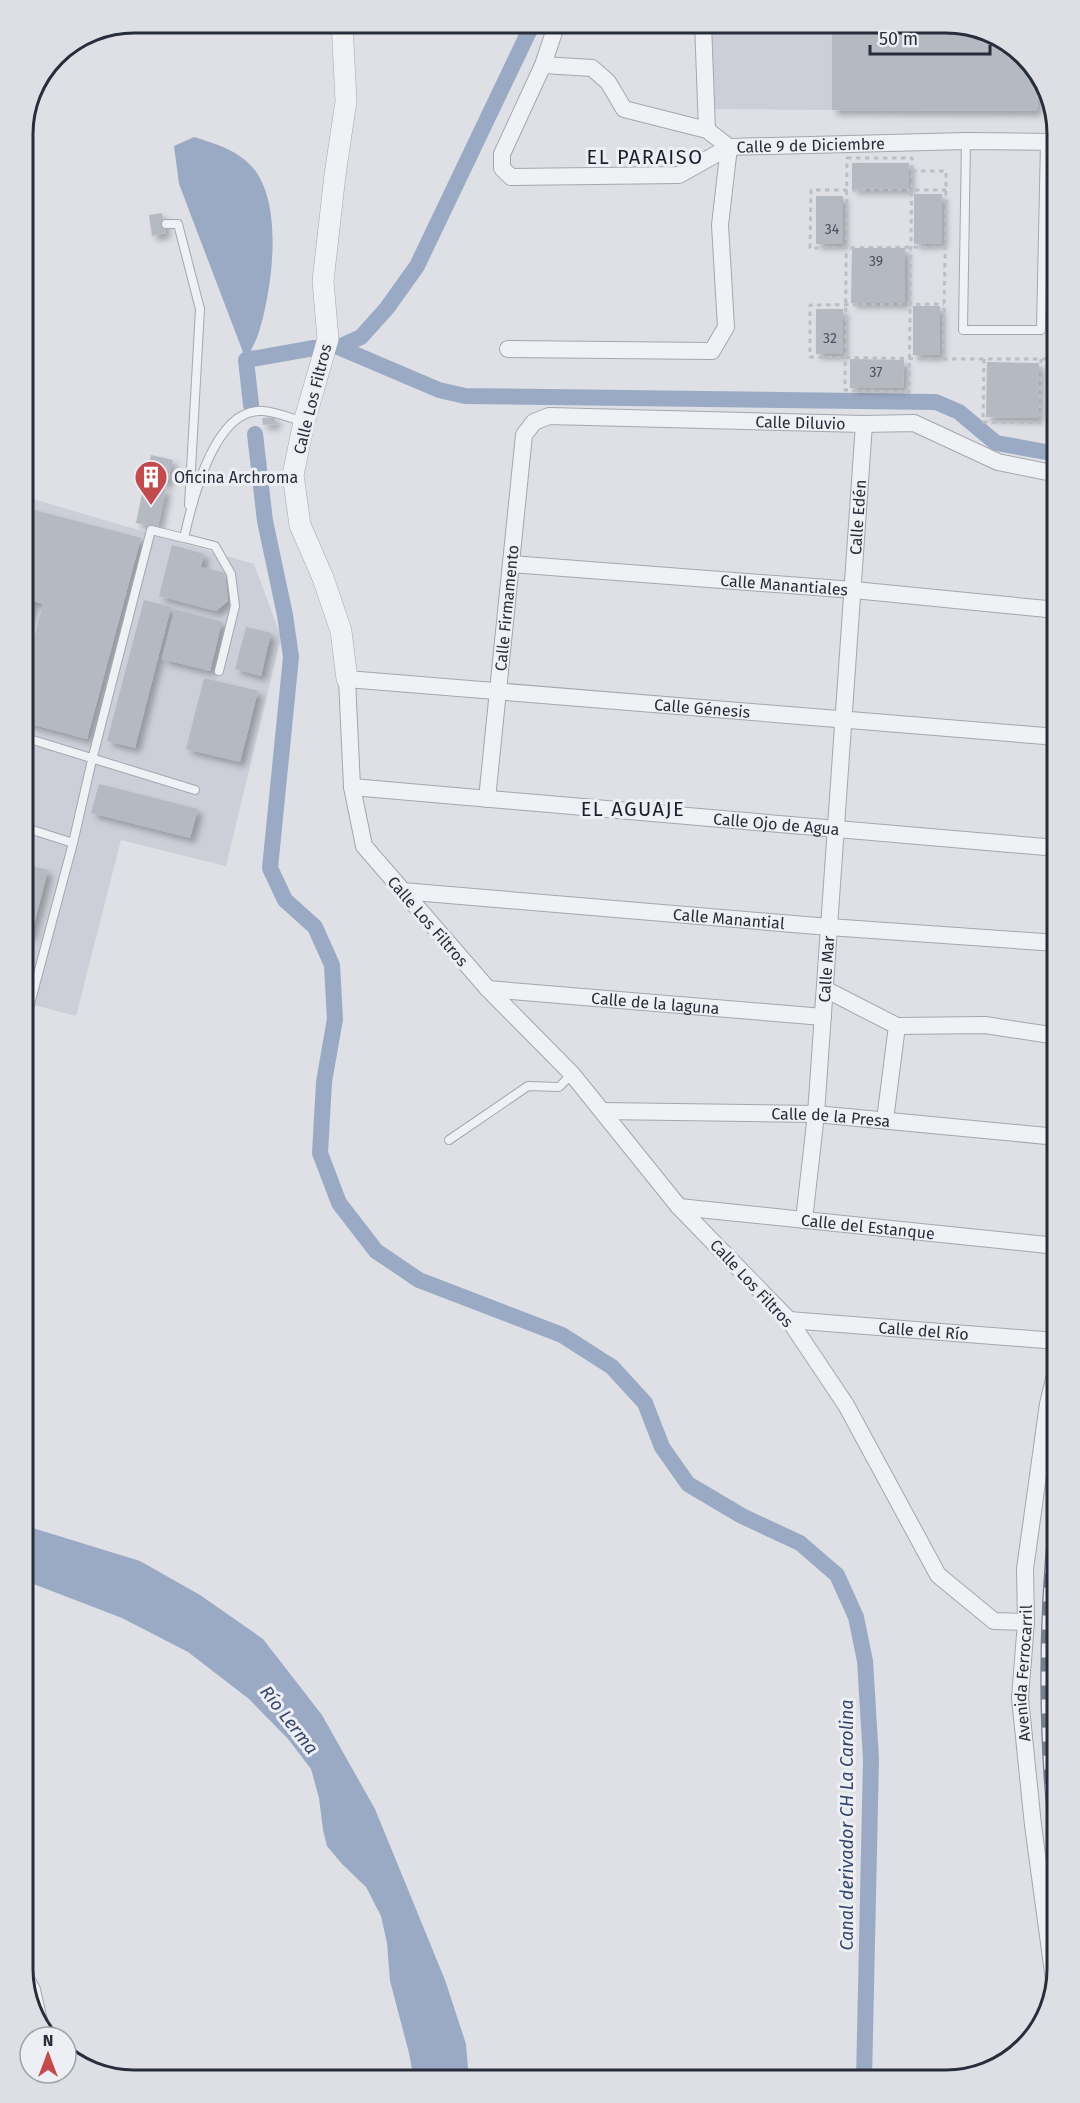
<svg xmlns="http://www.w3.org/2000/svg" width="1080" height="2103" viewBox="0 0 1080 2103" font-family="'Fira Sans',sans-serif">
<defs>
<filter id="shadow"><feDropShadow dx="5" dy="5" stdDeviation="3" flood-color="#0004"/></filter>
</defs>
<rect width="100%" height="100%" fill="#dee0e6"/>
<!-- built -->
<path fill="#cccfd8" d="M708,23h124v87l-125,-1z
M23,496l231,68 27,73 -55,229 -105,-26 -45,176 -53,-14z"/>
<!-- water -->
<path fill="#9baac4" d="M194,137c22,7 44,13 60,32 30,38 18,123 4,166 -3,8 -8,17 -12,25l-67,-176 -5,-38z
M23,1525l117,36 60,34 63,44 59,76 53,94 70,171 21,64 3,36h-55l-5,-27 -19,-72 -3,-38 -6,-27 -15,-29 -24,-23 -15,-18 -4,-16 -4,-32 -8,-29 -23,-30 -39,-40 -61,-47 -66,-34 -99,-38z"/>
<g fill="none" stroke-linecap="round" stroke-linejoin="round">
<!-- canal -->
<path stroke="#9baac4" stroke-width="16" d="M338,347l101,43 26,6 471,6 23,10 37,31 61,11
M339,347l22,-10 26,-29 30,-42 116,-243
M251,405l-5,-45 68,-12
M255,434l10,87 20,94 6,42 -21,211 15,32 30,27 17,38 3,54 -11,63 -4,71 19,50 37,48 43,29 143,55 50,32 33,36 17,44 26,37 54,32 58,27 37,32 19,42 9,44 6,98 -7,321"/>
</g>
<!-- building -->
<path fill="#b5b9c2" filter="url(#shadow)" d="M832,23h121l60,22 25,32 -1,34 -205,-1z
M852,163h57v26h-57z
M914,194h28v49l-28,1z
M816,196h27v48h-27z
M162,213l4,20 -14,3 -3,-21z
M852,248h53v55h-54z
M913,306h27v49h-27z
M816,309h27v45h-27z
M850,359l54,1 -1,28h-53z
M987,362l52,1 -1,55 -52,-1z
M275,417l1,7 -13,1 -1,-7z
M151,455l22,5 -6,24 -22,-4z
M144,484l22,5 -8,38 -22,-4z
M23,507l118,31 -54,201 -64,-17v-42l20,-76 -10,-3 -10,38z
M172,545l32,9 -3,13 24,6 3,28 -12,10 -57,-15z
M144,600l27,7 -36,141 -28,-7z
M175,609l47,13 -12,49 -48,-12z
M246,627l25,6 -10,43 -26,-7z
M204,678l54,13 -18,71 -54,-13z
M99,784l99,25 -8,29 -99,-25z
M23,864l25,6 -17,66 -8,-2z"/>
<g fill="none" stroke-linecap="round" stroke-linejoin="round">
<defs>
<path id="service" d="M966,141l-3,189h78l4,-188
M166,224h12l22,85 -11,196
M184,538l31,8 16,28 4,32 -16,65
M23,737l172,53
M23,827l50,16
M23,1030l50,-187 19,-83 59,-230 33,8c8,-36 30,-131 79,-127 13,1 28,7 41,11
M449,1140l79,-54 31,1 13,-13"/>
<g id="minor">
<path id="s1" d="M557,23l-14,42 -41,89v14l9,9 168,-2 50,-28 237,-6 91,1"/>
<path d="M703,23l4,107"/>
<path d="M543,65l49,3 16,14 16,27 83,21 22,17"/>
<path d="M508,349l204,2 14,-24 -6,-102 9,-78"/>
<path id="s2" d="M511,564l343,26 203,20"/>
<path id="s3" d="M352,787l705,61"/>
<path id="s4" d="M487,799l37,-364 10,-13 15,-6 315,8 50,-1 84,39 59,12"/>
<path id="s5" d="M402,891l427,36 228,16"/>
<path id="s6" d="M488,989l335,28"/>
<path d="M825,989l72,37 88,-1 72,11"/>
<path id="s7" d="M603,1111l213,3 241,23"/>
<path d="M885,1120l12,-94"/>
<path id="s8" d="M679,1207l378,39"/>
<path id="s9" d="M804,1220l12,-106 48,-690"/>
<path id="s10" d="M789,1320l268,21"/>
<path id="s11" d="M1026,1622l-32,-1 -56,-46 -92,-170 -57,-85 -110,-113 -107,-133 -84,-85 -124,-143 -12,-59 -5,-108 710,58"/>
<path d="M24,1975l8,15 7,31"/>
<path id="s12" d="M1054,1980l-21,-155 -13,-127 6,-76 -1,-53 23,-165 9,-37"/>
</g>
<path id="tertiary" d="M342,23l4,78 -11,74 -12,106 5,58 -24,83 -11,53 7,50 23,53 18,53 6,48"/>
</defs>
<!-- service casing -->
<use href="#service" stroke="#a4a7b0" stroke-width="10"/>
<!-- minor casing -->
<use href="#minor" stroke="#a4a7b0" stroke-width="18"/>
<!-- tertiary casing -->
<use href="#tertiary" stroke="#a4a7b0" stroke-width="22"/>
<!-- path -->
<path stroke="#bcbec5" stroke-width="3" stroke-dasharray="4.5 4.5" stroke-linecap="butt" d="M847,158h65l-3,234 -64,-2z
M912,171h34c0,63 -2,125 -3,188l-133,-2v-52l134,-1
M945,247l-135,1 1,-58h135
M943,359h114
M984,359l-1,63 57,1 1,-64"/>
<!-- service -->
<use href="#service" stroke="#f0f1f5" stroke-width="8"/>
<!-- minor -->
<use href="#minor" stroke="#f0f1f5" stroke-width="16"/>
<!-- tertiary -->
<use href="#tertiary" stroke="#f0f1f5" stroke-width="21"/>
<defs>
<path id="rail" d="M1057,1881c-17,-133 -18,-269 0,-402"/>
</defs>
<!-- rail casing -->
<use href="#rail" stroke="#797e8e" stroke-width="7"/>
<!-- rail -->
<use href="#rail" stroke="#edeff4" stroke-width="4.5" stroke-dasharray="14" stroke-linecap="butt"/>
</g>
<!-- icons -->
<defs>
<symbol id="building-pin" viewBox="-11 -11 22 30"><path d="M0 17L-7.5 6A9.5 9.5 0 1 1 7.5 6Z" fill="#c24b4e" stroke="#edeff4"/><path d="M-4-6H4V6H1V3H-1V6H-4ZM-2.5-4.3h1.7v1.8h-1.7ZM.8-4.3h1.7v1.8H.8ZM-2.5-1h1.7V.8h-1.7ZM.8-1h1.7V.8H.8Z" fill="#fff"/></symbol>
</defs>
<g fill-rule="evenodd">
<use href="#building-pin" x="132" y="458" width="38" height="52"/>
</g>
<g text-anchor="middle" stroke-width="6" stroke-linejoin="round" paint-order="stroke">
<!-- number labels -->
<g font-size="14" fill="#4b505e">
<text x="832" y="234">34</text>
<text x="876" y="266">39</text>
<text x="830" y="343">32</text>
<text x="876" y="377">37</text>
</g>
<!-- street labels -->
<g font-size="16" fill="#282d3c" stroke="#edeff4">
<text dy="6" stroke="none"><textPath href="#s1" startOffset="476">Calle 9 de Diciembre</textPath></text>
<text transform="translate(312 399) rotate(-76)" y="6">Calle Los Filtros</text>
<text dy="6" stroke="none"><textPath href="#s4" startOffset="650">Calle Diluvio</textPath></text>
<text dy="6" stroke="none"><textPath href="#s9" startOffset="705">Calle Edén</textPath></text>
<text dy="6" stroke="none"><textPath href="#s2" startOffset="274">Calle Manantiales</textPath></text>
<text dy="6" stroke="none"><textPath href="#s4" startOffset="192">Calle Firmamento</textPath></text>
<text dy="6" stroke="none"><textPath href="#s11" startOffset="1562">Calle Génesis</textPath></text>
<text dy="6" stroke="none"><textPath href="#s3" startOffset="426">Calle Ojo de Agua</textPath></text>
<text dy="6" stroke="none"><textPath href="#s5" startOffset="328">Calle Manantial</textPath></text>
<text transform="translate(428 921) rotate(49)" y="6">Calle Los Filtros</text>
<text dy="6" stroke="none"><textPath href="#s9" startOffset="252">Calle Mar</textPath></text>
<text dy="6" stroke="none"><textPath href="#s6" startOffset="168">Calle de la laguna</textPath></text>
<text dy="6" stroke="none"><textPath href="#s7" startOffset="228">Calle de la Presa</textPath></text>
<text dy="6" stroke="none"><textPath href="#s8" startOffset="190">Calle del Estanque</textPath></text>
<text transform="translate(752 1283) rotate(47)" y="6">Calle Los Filtros</text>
<text dy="6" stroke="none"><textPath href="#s10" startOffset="135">Calle del Río</textPath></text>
<text dy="6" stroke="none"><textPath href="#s12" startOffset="309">Avenida Ferrocarril</textPath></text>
</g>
<!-- poi labels -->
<g font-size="16" fill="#282d3c" stroke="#edeff4" text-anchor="start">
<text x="174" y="483">Oficina Archroma</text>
</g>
<!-- water labels -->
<g font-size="18" font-style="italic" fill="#36476c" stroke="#edeff4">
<text transform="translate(289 1720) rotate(52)" y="6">Río Lerma</text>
<text transform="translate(847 1825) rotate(-90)" y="6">Canal derivador CH La Carolina</text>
</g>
<!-- quarter labels -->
<g font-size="20" letter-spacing="1.5" fill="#1b1e2c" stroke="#edeff4">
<text x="645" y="164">EL PARAISO</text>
<text x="633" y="816">EL AGUAJE</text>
</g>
</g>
<!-- crop -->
<path d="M0 0H1080V2103H0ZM134 33H946A101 101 0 0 1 1047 134V1969A101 101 0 0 1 946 2070H134A101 101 0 0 1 33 1969V134A101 101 0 0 1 134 33Z" fill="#dddfe5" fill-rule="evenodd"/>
<path fill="none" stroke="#282d3c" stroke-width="3" d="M134 33H946A101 101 0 0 1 1047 134V1969A101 101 0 0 1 946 2070H134A101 101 0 0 1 33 1969V134A101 101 0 0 1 134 33Z"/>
<!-- north arrow -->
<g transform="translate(48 2055)"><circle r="28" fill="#edeff4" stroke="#9ea1aa" stroke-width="1.5"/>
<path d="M0-4.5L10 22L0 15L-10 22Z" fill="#c24b4e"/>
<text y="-9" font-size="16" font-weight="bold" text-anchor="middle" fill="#282d3c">N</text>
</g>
<!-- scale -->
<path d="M870 45v9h120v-9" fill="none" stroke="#282d3c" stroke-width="3"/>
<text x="879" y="45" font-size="18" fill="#282d3c" stroke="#edeff4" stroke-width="4.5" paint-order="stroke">50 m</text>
</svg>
